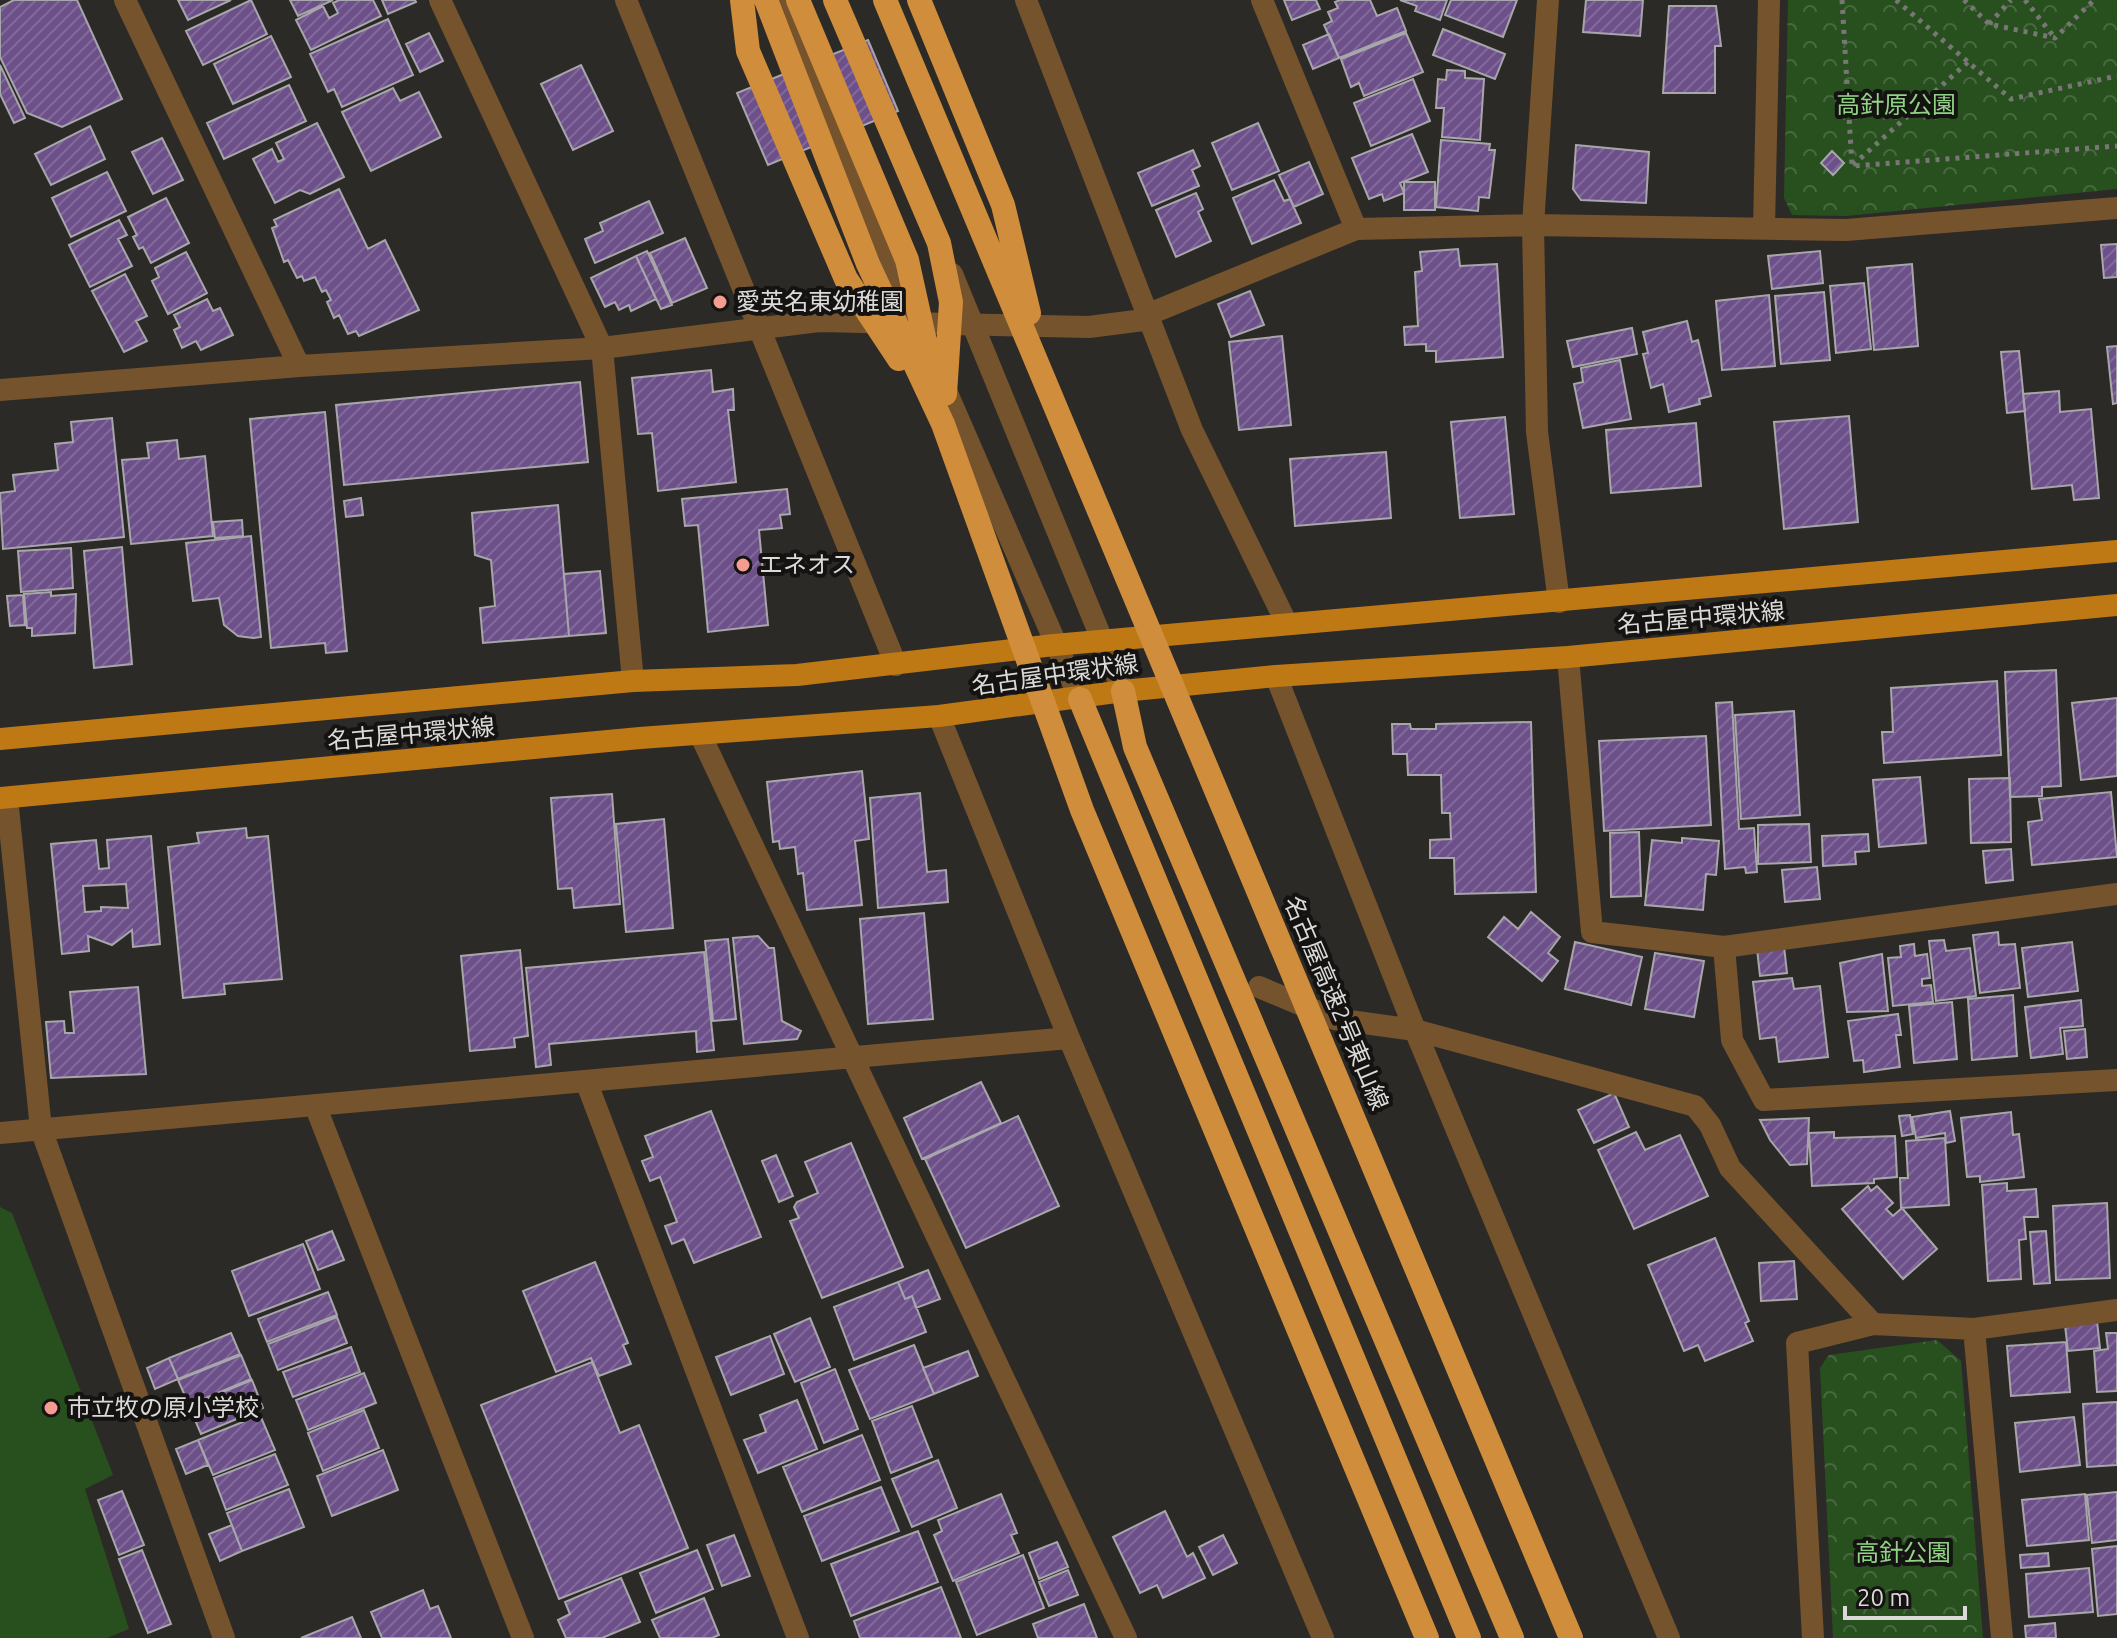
<svg xmlns="http://www.w3.org/2000/svg" width="2117" height="1638" viewBox="0 0 2117 1638" font-family="Ubuntu,'Noto Sans JP',sans-serif">
<defs>
<pattern id="park-crowns" width="20" height="18" patternUnits="userSpaceOnUse" patternTransform="scale(2)"><rect width="20" height="18" fill="#28501f"/><path d="M2 6a3 3 0 1 1 6 0M12 15a3 3 0 1 1 6 0" fill="none" stroke="#47693f"/></pattern>
<pattern id="building-hatch" width="6" height="6" patternUnits="userSpaceOnUse" patternTransform="scale(2)"><rect width="6" height="6" fill="#6d508a"/><path d="M-1 1l2-2M0 6l6-6M5 7l2-2" fill="none" stroke="#81699a"/></pattern>
</defs>
<rect width="100%" height="100%" fill="#2c2a27"/>
<!-- grass -->
<path fill="#28501f" d="M0,1207l12,6 101,262 -28,14 44,140 -22,9h-107z"/>
<!-- park -->
<path fill="url(#park-crowns)" d="M1788,0h329v189l-271,27 -54,-1 -8,-17z
M1937,1340l24,21 22,277h-150l-13,-270 9,-13z"/>
<!-- building -->
<path fill="url(#building-hatch)" stroke="#a7a6aa" stroke-width="2" fill-rule="evenodd" d="M14,0h63l45,99 -60,28 -35,-14 -27,-56v-50z
M178,0h53l-43,20z
M251,0l16,34 -64,31 -17,-34z
M290,0h43l-35,16z
M339,0h34l8,16 -70,34 -15,-30 27,-14 6,12 9,-5 -5,-10z
M382,0h33l1,2 -28,12z
M1284,0h32l4,9 -28,11z
M1340,0h30l7,16 20,-8 9,23 -67,27 -15,-33 8,-4 -4,-9 10,-4 -3,-6z
M1400,0h47l-7,20 -25,-9 2,-5z
M1451,0h66l-14,37 -58,-22z
M1586,0h57l-3,36 -57,-4z
M1669,6h47l5,40h-6v47h-52z
M388,19l25,56 -71,32 -8,-18 -6,3 -18,-38z
M1443,29l62,25 -10,25 -62,-24z
M429,33l14,28 -23,11 -14,-28z
M1406,33l17,39 -59,24 -5,-13 -8,4 -10,-28z
M1329,34l10,24 -26,11 -10,-24z
M271,36l20,41 -58,27 -19,-40z
M868,40l30,71 -130,54 -31,-72z
M0,65l25,53 -11,5 -14,-29z
M581,65l32,66 -40,19 -32,-66z
M1447,70l18,1v7l19,1 -4,61 -38,-3 2,-29h-8l2,-29 8,1z
M1413,79l17,42 -59,25 -17,-43z
M289,85l17,36 -82,38 -17,-36z
M393,88l7,13 19,-9 22,45 -70,34 -29,-59z
M317,123l27,54 -34,17 -10,-4 -25,13 -22,-44 19,-10 6,13 6,-3 -8,-16z
M1258,123l21,48 -47,19 -20,-47z
M90,126l15,33 -54,26 -16,-31z
M1412,134l16,38 -28,11 4,10 -20,8 -2,-7 -13,5 -17,-41z
M162,138l21,42 -30,14 -21,-42z
M1441,140l49,4 -1,6h6l-6,48 -10,-1 -1,14 -42,-4z
M1576,145l73,7 -3,51 -65,-3 -8,-11z
M1193,150l7,16 -8,4 7,16 -47,20 -14,-33z
M1832,151l12,12 -11,12 -12,-12z
M1309,162l14,32 -29,13 -15,-32z
M107,172l19,39 -55,26 -19,-39z
M1274,180l10,21 6,-2 11,24 -49,21 -19,-46z
M1404,182h31v28h-31z
M339,189l29,60 17,-9 34,70 -60,26 -3,-5 -8,3 -9,-19 -5,3 -7,-16 4,-2 -5,-10 -4,2 -7,-15 -11,4 -2,-5 -5,2 -9,-18 -4,2 -12,-34 5,-2 -3,-6z
M1196,193l7,16 -5,3 13,29 -35,16 -20,-47z
M166,198l23,45 -38,20 -8,-16 -4,2 -6,-12 4,-2 -9,-18z
M649,201l14,32 -68,30 -10,-24 18,-8 -3,-8z
M119,220l8,15 -9,4 14,27 -42,21 -21,-42z
M685,238l22,50 -35,15 -22,-50z
M2117,244v33l-13,1 -3,-33z
M1458,249l2,17 37,-2 6,93 -67,5v-11h-10v-7l-21,1 -1,-18 14,-1 -3,-54 7,-1 -2,-19z
M647,251l25,54 -11,4 -25,-53z
M1820,251l3,32 -51,6 -4,-33z
M186,252l21,41 -39,21 -16,-33 7,-4 -4,-9z
M636,256l20,43 -25,12 -2,-6 -10,5 -4,-8 -10,5 -14,-29z
M1912,264l6,82 -44,4 -7,-82z
M125,274l22,42 -11,5 11,20 -23,11 -32,-61z
M1864,283l7,66 -35,4 -6,-67z
M1250,291l14,34 -33,12 -13,-33z
M1824,292l6,68 -49,4 -6,-68z
M1769,295l6,71 -53,4 -6,-69z
M207,299l6,12 7,-3 13,27 -32,15 -5,-9 -14,7 -8,-18 6,-3 -6,-12z
M1687,321l5,21 6,-2 13,56 -12,3 1,5 -31,8 -6,-28 -12,4 -8,-34 5,-1 -5,-21z
M1632,328l5,26 -64,13 -6,-26z
M1282,336l9,89 -52,5 -10,-88z
M2117,346v57l-4,1 -6,-57z
M2019,351l6,60 -18,2 -6,-61z
M1620,360l11,59 -48,9 -9,-44 9,-2 -2,-14z
M711,370l2,22 20,-3 1,21h-6l8,72 -78,9 -6,-58 -14,1 -6,-56z
M580,382l8,80 -244,23 -8,-80z
M2059,391l1,21 31,-3 8,89 -25,2 -2,-15 -40,4 -9,-95z
M325,412l22,239 -21,2 -1,-10 -54,5 -21,-229z
M1849,416l9,106 -74,7 -10,-107z
M1505,417l9,97 -54,4 -9,-96z
M112,418l12,119 -121,12 -3,-56 15,-2 -2,-16 45,-5 -3,-26 18,-2 -2,-20z
M1696,423l5,63 -90,7 -5,-63z
M177,440l2,19 26,-3 8,80 -82,8 -9,-84 27,-2 -2,-15z
M1386,452l5,66 -96,8 -5,-67z
M787,489l3,25 -10,1 2,13 -23,2 9,95 -60,7 -10,-107 -13,1 -3,-27z
M361,498l2,17 -17,2 -2,-16z
M558,505l11,131 -86,7 -3,-35 15,-2 -4,-46 -16,-5 -3,-42z
M242,520l1,16 -28,2 -2,-16z
M251,536l10,101 -8,1 -15,-2 -14,-11 -5,-27 -26,3 -7,-58z
M122,547l10,117 -38,4 -10,-117z
M71,548l2,40 -52,4 -3,-41z
M600,571l6,62 -37,3 -5,-62z
M51,592v4l25,-2 -1,39 -43,3v-8h-5l-3,-34z
M23,595l2,30 -15,1 -3,-30z
M2056,670l5,116 -19,1v9l-32,1 -5,-125z
M1997,681l4,74 -117,8 -2,-31h11l-2,-44z
M2117,698v78l-36,4 -9,-77z
M1732,702l7,127 15,-1 3,44 -11,1 -1,-6 -20,2 -9,-166z
M1794,711l6,104 -59,4 -6,-104z
M1531,722l5,170 -81,2 -1,-36h-24v-18l21,-1 -1,-26h-8l-1,-38h-33l-1,-21h-14l-1,-30h18l1,5h25v-5z
M1706,736l5,89 -107,6 -5,-90z
M862,771l7,68 -14,2 7,64 -55,5 -4,-37 -5,1 -3,-27 -15,2 -1,-8 -6,1 -6,-60z
M1920,777l6,66 -47,4 -6,-67z
M2010,778l1,64 -40,1 -2,-64z
M2111,792l6,65 -85,8 -4,-43 14,-2 -3,-21z
M920,793l7,79 19,-2 2,32 -70,6 -8,-110z
M612,794l8,110 -46,4 -2,-20 -14,1 -7,-91z
M664,819l9,109 -47,4 -10,-108z
M1809,824l2,38 -53,2v-39z
M246,828l1,10 21,-2 14,143 -58,5 1,10 -42,4 -15,-151 31,-4 -2,-10z
M1639,832l2,64 -30,1 -1,-64z
M1868,834l1,17 -14,1 1,12 -33,2 -1,-30z
M151,836l9,108 -27,3 -1,-17 -20,15 -24,-9 1,15 -27,3 -11,-110 45,-4 3,29 10,-1 -2,-28zM126,884l2,24 -27,-1v4l-16,1 -2,-26z
M1682,838l37,3 -3,34 -10,-1 -3,36 -58,-5 7,-65 30,3z
M2011,849l2,31 -27,3 -3,-32z
M1817,867l3,32 -35,3 -3,-32z
M1531,912l29,25 -12,16 10,8 -16,20 -54,-44 16,-20 14,12z
M924,913l9,106 -65,5 -8,-105z
M1998,932l1,13 16,-1 5,44 -40,5 -7,-58z
M758,936l11,12h5l8,73 19,10 -4,8 -53,5 -11,-106z
M728,939l8,80 -23,2 -8,-80z
M1944,940l2,11 24,-3 6,48 -40,5 -7,-60z
M1575,942l67,15 -11,48 -66,-16z
M2072,942l6,49 -50,6 -6,-49z
M1914,944l1,12 12,-2 3,24 -8,1v7l9,-1 2,17 -40,4 -5,-48 13,-1 -1,-11z
M1784,946l3,27 -27,3 -3,-27z
M520,950l8,86 -14,2 1,9 -45,4 -9,-95z
M704,952l10,98 -17,2 -1,-21 -147,13 2,21 -15,2 -10,-99z
M1655,953l49,8 -10,56 -49,-8z
M1882,954l6,57 -41,1 -7,-49z
M1792,978l2,11 26,-3 8,71 -49,5 -3,-25 -16,2 -7,-57z
M138,987l8,87 -95,4 -5,-56 18,-1 1,12h9l-4,-41z
M2013,995l4,61 -45,4 -4,-61z
M2081,1000l2,26 -23,2 3,26 -32,4 -6,-51z
M1952,1002l5,57 -43,4 -5,-57z
M1898,1014l3,21h-5l4,32 -36,5 -1,-12 -9,1 -6,-40z
M2085,1029l2,28 -20,2 -3,-28z
M981,1082l20,41 -79,36 -18,-41z
M1614,1093l15,34 -35,16 -16,-33z
M711,1111l50,126 -67,26 -10,-24 -12,5 -7,-18 12,-4 -17,-45 -10,4 -8,-20 11,-4 -8,-21z
M1950,1111l5,30 -9,2 -1,-10 -29,5 -4,-21z
M2011,1112l2,23 6,-1 5,43 -44,5v-6l-13,1 -6,-59z
M1910,1115l3,19 -11,2 -3,-20z
M1018,1116l41,90 -93,42 -41,-89z
M1809,1118l-2,46 -17,1 -20,-25 -10,-20z
M1636,1132l9,18 35,-15 28,61 -74,33 -36,-79z
M1834,1132v6l61,-2 2,41 -23,2v4l-62,3 -3,-53z
M1945,1138l4,67 -48,3 -1,-30h8l-2,-37z
M851,1143l52,124 -81,31 -32,-77 9,-3 -5,-11 3,-5 21,-9 -13,-31z
M776,1155l17,41 -14,6 -17,-41z
M2007,1183v8l29,-2 2,28h-14l2,22 -7,1 2,39 -33,2 -6,-96z
M1868,1186l3,5 6,-5 16,17 -7,6 7,7 9,-8 35,41 -34,30 -61,-70z
M2107,1203l3,75 -54,2 -3,-74z
M332,1231l12,29 -26,10 -12,-29z
M2046,1231l4,52 -16,1 -4,-52z
M1715,1238l34,83 -4,2 8,18 -48,20 -7,-16 -14,6 -36,-86z
M303,1244l17,45 -71,27 -17,-45z
M1794,1261l3,38 -36,2 -2,-38z
M595,1262l33,81 -5,2 8,19 -32,12 -8,-18 -35,14 -33,-81z
M928,1270l12,29 -24,9 -4,-12 -7,3 -7,-17z
M898,1282l7,17 7,-3 14,36 -72,28 -20,-53z
M328,1292l9,23 -70,27 -9,-23z
M337,1317l10,26 -69,27 -10,-26z
M810,1318l20,49 -35,15 -21,-48z
M2097,1321l3,27 -32,3 -3,-26z
M231,1333l9,21 -62,25 -9,-21z
M2106,1333h11v58l-20,1 -3,-41 14,-2z
M770,1336l14,38 -53,21 -15,-38z
M2066,1342l4,50 -59,4 -4,-50z
M914,1345l20,49 -64,25 -21,-49z
M351,1347l9,25 -67,25 -10,-25z
M968,1351l10,25 -44,18 -11,-26z
M241,1355l10,24 -62,26 -11,-25z
M169,1358l9,21 -23,10 -8,-21z
M592,1362l28,71 19,-8 49,123 -129,51 -78,-194z
M835,1369l23,60 -34,14 -23,-60z
M364,1373l12,30 -68,27 -12,-30z
M252,1380l11,28 -62,26 -12,-28z
M797,1400l20,49 -59,24 -14,-33 22,-8 -6,-17z
M2117,1402v63l-30,2 -4,-63z
M912,1406l20,51 -41,16 -19,-52z
M364,1410l15,38 -56,23 -15,-38z
M260,1415l15,35 -62,25 -15,-35z
M2074,1417l6,48 -60,7 -5,-49z
M862,1435l18,45 -78,32 -19,-45z
M198,1440l10,25 -22,9 -10,-25z
M383,1450l15,40 -66,26 -15,-40z
M275,1454l13,31 -62,25 -12,-32z
M938,1460l19,48 -45,19 -20,-48z
M881,1487l18,44 -77,30 -18,-45z
M289,1489l15,38 -62,24 -15,-38z
M122,1491l22,54 -25,10 -21,-55z
M2117,1492v48l-25,3 -5,-48z
M1001,1494l16,39 -6,2 8,18 -66,28 -19,-46 8,-4 -4,-11z
M2085,1494l4,46 -62,6 -5,-46z
M1165,1511l22,46 6,-4 12,25 -42,20 -6,-13 -17,8 -27,-56z
M232,1525l10,26 -22,10 -11,-27z
M918,1531l20,51 -87,34 -20,-52z
M734,1535l16,41 -28,10 -15,-41z
M1223,1535l14,28 -24,12 -14,-28z
M1057,1542l11,25 -29,12 -10,-26z
M2117,1546v68l-19,2 -6,-67z
M142,1550l29,74 -23,9 -29,-74z
M697,1550l16,39 -57,24 -16,-40z
M2048,1553l1,13 -28,2 -1,-13z
M1023,1555l21,53 -67,27 -21,-53z
M2089,1568l4,44 -64,5 -3,-43z
M1068,1570l10,25 -29,11 -10,-24z
M621,1578l19,44 -38,16h-36l-8,-18 12,-6 -5,-12z
M941,1587l20,51h-101l-6,-17z
M423,1590l7,19 8,-3 13,32h-69l-11,-26z
M704,1598l15,37 -7,3h-52l-8,-18z
M1084,1604l13,34h-59l-5,-14z
M352,1617l9,21h-60z
M2055,1623l1,15h-30l-1,-12z"/>
<g fill="none" stroke-linecap="round" stroke-linejoin="round">
<!-- path -->
<path stroke="#797775" stroke-width="5" stroke-dasharray="4 6" stroke-linecap="butt" d="M1842,0l10,166 265,-20
M1896,0l115,99 106,-23
M1964,0l25,24 66,14 39,-38
M2025,0l29,37
M1989,24l22,-24
M1853,165l115,-103"/>
<!-- minor -->
<path stroke="#75532d" stroke-width="22" d="M125,0l174,366
M440,0l162,348 31,333
M626,0l270,665
M1026,0l166,430 95,194
M1262,0l94,229
M1548,0l-15,225 4,207 22,170
M1764,227l5,-227
M1149,314l207,-85 177,-4 313,5 271,-22
M0,390l299,-24 303,-18 217,-27 270,6 62,-8
M1568,657l24,275 132,15 393,-53
M1276,676l139,354 254,608
M939,716l130,322 254,600
M701,736l425,902
M7,798l34,331 183,509
M1724,947l8,93 32,60 353,-20
M1259,987l76,32 80,11 280,76 15,19 20,43 143,156
M586,1081l212,557
M315,1105l208,533
M0,1133l1069,-95
M1974,1329l28,309
M1813,1638l-16,-295 76,-19 101,5 143,-19"/>
<!-- tertiary -->
<path stroke="#75532d" stroke-width="22" d="M780,0l131,309
M952,274l171,417
M940,377l140,322"/>
<!-- primary -->
<path stroke="#be7914" stroke-width="22" d="M0,739l633,-58 164,-6 257,-30 1063,-94
M0,798l640,-60 299,-22 184,-25 153,-15 292,-19 549,-52"/>
<!-- motorway -->
<path stroke="#d08d3b" stroke-width="24" d="M742,0l6,51 98,228 53,80
M766,0l102,264 75,160 139,386 345,828
M798,0l109,260 27,122
M835,0l104,243 12,59 -6,92
M885,0l686,1638
M919,0l84,205 26,108
M1123,691l12,56 377,891
M1080,699l389,939"/>
</g>
<!-- markers -->
<g fill="#f59c91" stroke="#141312" stroke-width="3">
<circle cx="720" cy="302" r="8"/>
<circle cx="743" cy="565" r="8"/>
<circle cx="51" cy="1408" r="8"/>
</g>
<g text-anchor="middle" stroke-width="8" stroke-linejoin="round" paint-order="stroke">
<!-- park labels -->
<g font-size="24" fill="#91d384" stroke="#141312">
<text x="1896" y="113">高針原公園</text>
<text x="1903" y="1561">高針公園</text>
</g>
<!-- poi labels -->
<g font-size="24" fill="#dbdad8" stroke="#141312" text-anchor="start">
<text x="736" y="310">愛英名東幼稚園</text>
<text x="759" y="573">エネオス</text>
<text x="67" y="1416">市立牧の原小学校</text>
</g>
<!-- street labels -->
<g font-size="24" fill="#dbdad8" stroke="#141312">
<text transform="translate(1701 618) rotate(-5)" y="8">名古屋中環状線</text>
<text transform="translate(1055 675) rotate(-8)" y="8">名古屋中環状線</text>
<text transform="translate(411 734) rotate(-5)" y="8">名古屋中環状線</text>
<text transform="translate(1336 1003) rotate(67)" y="8">名古屋高速2号東山線</text>
</g>
</g>
<!-- scale -->
<path d="M1845 1606v12h120v-12" fill="none" stroke="#dbdad8" stroke-width="4"/>
<text x="1857" y="1606" font-size="24" fill="#dbdad8" stroke="#141312" stroke-width="6" paint-order="stroke">20 m</text>
</svg>
